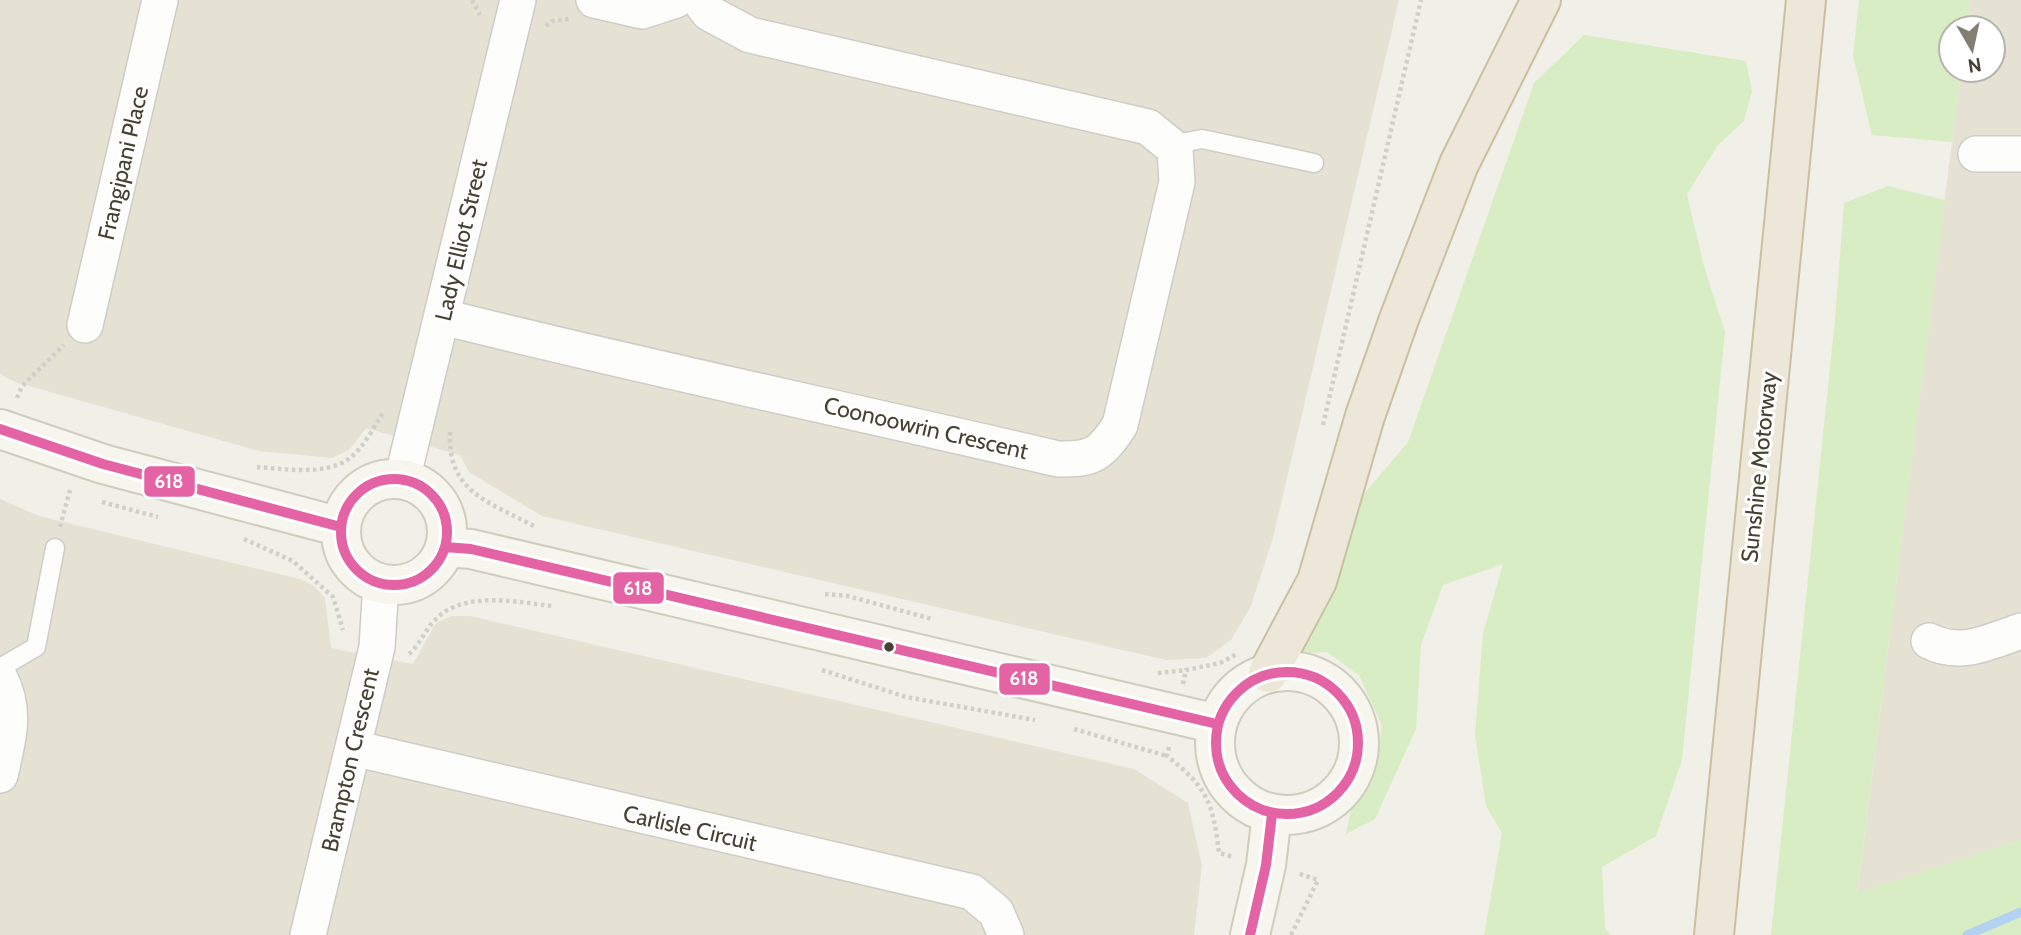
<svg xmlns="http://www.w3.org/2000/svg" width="2021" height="935" viewBox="0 0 2021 935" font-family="Cabin,sans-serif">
<rect width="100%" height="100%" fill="#f0efe8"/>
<!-- residential -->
<path fill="#e5e2d4" d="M0,0h1399l-126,538 -22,68 -20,34 -25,18 -40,2 -624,-144 -73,-44 -9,-17 -94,-27 -16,21 -18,9 -73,-7 -244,-69 -15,-8z
M1970,0h51v840l-164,54 104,-824h32v-42h-26z
M0,499l39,17 261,63 14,7 11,12 6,50 82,16 23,-41 16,-7h18l664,153 54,34 14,63 -8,69h-1194z"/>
<!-- green -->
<path fill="#d9edc5" d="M1859,0h111l-3,28h-16v42h10l-9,72 -80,-7 -19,-79z
M1584,35l162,26 6,30 -8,30 -26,24 -31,49 16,69 22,69 -43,428 -26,76 -54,31 3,61 6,7h-127l18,-102 -16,-27 -11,-71 8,-102 20,-69 -60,21 -22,60 -5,84 -41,90 -29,15 4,-21 25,-41 7,-46 -23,-51 -32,-23 -35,2 34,-45 37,-114 45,-53 126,-359z
M1888,186l57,14 -88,693 164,-53v95h-250l64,-616 9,-116z"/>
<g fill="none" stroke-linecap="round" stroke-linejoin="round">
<!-- stream -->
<path stroke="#b3d2f2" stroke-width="9" d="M1967,935l54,-23"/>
<defs>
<path id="lane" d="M1175,149l11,-7 16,-3 112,24
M0,668l36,-21 19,-99"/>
<path id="street" d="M594,0l48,11 34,-11
M1976,154h45
M443,317c204,51 410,94 615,142 35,1 43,-5 62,-34l57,-243 -2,-33 -27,-22 -398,-92 -41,-22 -10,-13
M85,325l75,-325
M402,480l116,-480
M1929,641c32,16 60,1 92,-10
M0,678c17,34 8,62 0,97
M353,748l619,144 24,20 10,23
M308,935l69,-288 4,-64"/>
<path id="secondary" d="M0,429l103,35 238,63
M341 532a53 53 0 1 1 106 0a53 53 0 1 1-106 0Z
M445,547l26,2 746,175
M1215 743a72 72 0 1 1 144 0a72 72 0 1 1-144 0Z
M1250,935l16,-70 6,-51"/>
<path id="highway" d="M1268,673l49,-92 48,-165 34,-97 60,-155 82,-164
M1714,935l92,-935"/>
</defs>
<!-- lane casing -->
<use href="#lane" stroke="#ceccc5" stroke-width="21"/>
<!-- street casing -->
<use href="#street" stroke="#ceccc5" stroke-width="38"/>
<!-- secondary casing -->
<use href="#secondary" stroke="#d0cdbe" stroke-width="42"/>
<!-- highway casing -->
<use href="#highway" stroke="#cac0a0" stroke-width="42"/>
<!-- path -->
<path stroke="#d1cfc9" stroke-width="4.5" stroke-dasharray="3.5 3.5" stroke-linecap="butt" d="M472,0l8,15
M546,26l6,-5 18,-2
M17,398l5,-12 42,-41
M1323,425l98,-425
M450,432c-3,60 39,70 84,94
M257,467c26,2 70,9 93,-9 14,-11 23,-30 33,-45
M102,502l56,15
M60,527l10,-37
M244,539l49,22 40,36 10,33
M825,594l23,2 84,23
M409,654c10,-8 16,-24 26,-34 28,-30 81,-18 117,-14
M822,670l84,27 129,23
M1158,673l28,-3
M1183,684l3,-14 34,-7 17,-9
M1074,729l93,27
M1169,747l-2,9c41,32 46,47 52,97l15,4
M1291,935l27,-55 -21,-7"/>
<!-- lane -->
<use href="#lane" stroke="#fdfdfc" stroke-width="18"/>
<!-- street -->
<use href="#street" stroke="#fdfdfc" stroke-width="35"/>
<!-- secondary -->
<use href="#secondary" stroke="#f6f5ee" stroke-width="38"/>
<!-- highway -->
<use href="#highway" stroke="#ece7d8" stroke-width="38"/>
<defs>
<path id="bus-1" d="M0,429l103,35 238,63
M341 532a53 53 0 1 1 106 0a53 53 0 1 1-106 0Z
M445,547l26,2 746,175
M1216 743a71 71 0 1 1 142 0a71 71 0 1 1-142 0Z
M1250,935l16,-70 6,-51"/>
</defs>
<!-- bus-1 casing -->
<use href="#bus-1" stroke="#fff" stroke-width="16"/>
<!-- bus-1 -->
<use href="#bus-1" stroke="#e463a4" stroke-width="10"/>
</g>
<!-- markers -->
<circle fill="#464133" stroke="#fff" stroke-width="2.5" cx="889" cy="647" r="6"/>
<g text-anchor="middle" stroke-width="6" stroke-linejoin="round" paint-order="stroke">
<!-- street labels -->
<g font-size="23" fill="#464133" stroke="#fff">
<text transform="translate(123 163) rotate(-77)" y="8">Frangipani Place</text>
<text transform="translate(461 240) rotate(-77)" y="8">Lady Elliot Street</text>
<text transform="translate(926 428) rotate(13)" y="8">Coonoowrin Crescent</text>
<text transform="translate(1759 467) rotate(-84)" y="8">Sunshine Motorway</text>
<text transform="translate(350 760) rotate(-77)" y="8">Brampton Crescent</text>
<text transform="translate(690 828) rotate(13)" y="8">Carlisle Circuit</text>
</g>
</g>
<g stroke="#fff" stroke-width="2.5">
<rect x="143" y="465" width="53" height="33" rx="7" fill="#e463a4"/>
<rect x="612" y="571" width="53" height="34" rx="7" fill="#e463a4"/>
<rect x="998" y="662" width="53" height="34" rx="7" fill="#e463a4"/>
</g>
<g font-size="19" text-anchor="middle" font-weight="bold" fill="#fff">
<text x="169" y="488">618</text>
<text x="638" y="595">618</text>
<text x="1024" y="685">618</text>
</g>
<!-- north arrow -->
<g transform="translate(1972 49) rotate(171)"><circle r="33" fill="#ffffff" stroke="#b5b3ad" stroke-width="2"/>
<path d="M0-5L12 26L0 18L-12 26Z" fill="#827e72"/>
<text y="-10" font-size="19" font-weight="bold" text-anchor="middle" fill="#464133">N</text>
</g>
</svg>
